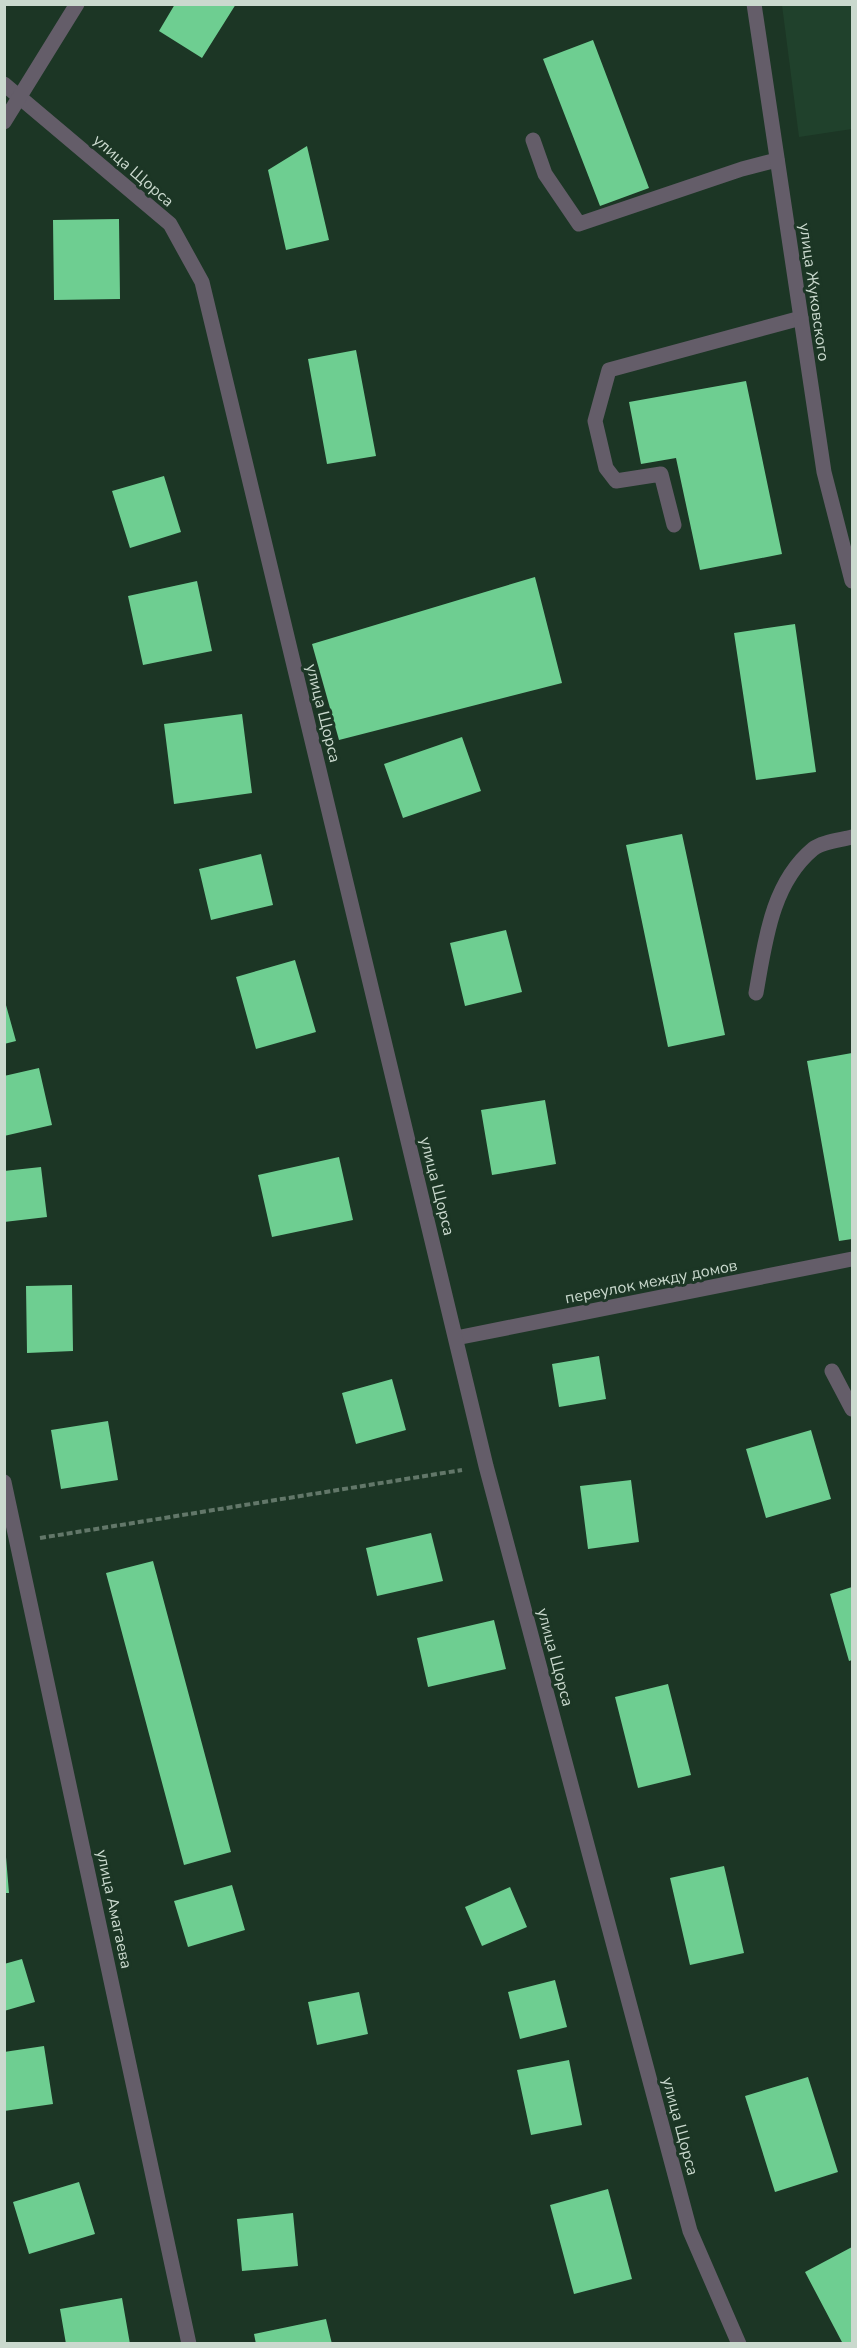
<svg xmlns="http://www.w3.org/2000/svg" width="857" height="2348" viewBox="0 0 857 2348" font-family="'Nunito Sans',sans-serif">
<rect width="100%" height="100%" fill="#1c3625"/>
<!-- built -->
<path fill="#20412c" d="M782,5h70v124l-53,8z"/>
<!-- building -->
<path fill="#6ece91" d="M175,4h61l-34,54 -43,-27z
M593,40l56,148 -49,18 -57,-147z
M307,146l22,94 -43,10 -18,-80z
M119,219l1,80 -66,1 -1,-80z
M356,350l20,106 -49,8 -19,-105z
M746,381l36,173 -82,16 -24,-112 -35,6 -12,-62z
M164,476l17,56 -51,16 -18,-57z
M535,577l27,106 -223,57 -27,-96z
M197,581l15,70 -69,14 -15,-69z
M795,624l21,148 -60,8 -22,-147z
M242,714l10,79 -78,11 -10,-80z
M462,737l19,54 -78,27 -19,-54z
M682,834l43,201 -57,12 -42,-202z
M261,854l12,51 -62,15 -12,-51z
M506,930l16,62 -57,14 -15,-63z
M295,960l21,72 -60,17 -20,-72z
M4,998l12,43 -12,3z
M852,1053v186l-13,2 -32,-180z
M39,1068l13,57 -48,11v-60z
M545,1100l11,64 -64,11 -11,-65z
M339,1157l14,63 -81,17 -14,-62z
M41,1167l6,50 -43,5v-51z
M72,1285l1,66 -46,2 -1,-67z
M599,1356l7,43 -47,8 -7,-43z
M392,1379l14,51 -50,14 -14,-51z
M108,1421l10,59 -57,9 -10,-59z
M811,1430l20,69 -65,19 -20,-69z
M631,1480l8,62 -51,7 -8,-63z
M431,1533l12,48 -66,15 -11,-48z
M153,1561l78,291 -47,13 -78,-292z
M852,1587v73l-3,1 -19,-67z
M494,1620l12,49 -78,18 -11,-49z
M668,1684l23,91 -53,13 -23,-91z
M5,1845l4,48h-4z
M724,1866l20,87 -54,12 -20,-87z
M232,1885l13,45 -57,17 -14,-46z
M510,1887l17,40 -45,19 -17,-39z
M22,1959l13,43 -31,9v-47z
M555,1980l12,47 -47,12 -12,-47z
M359,1992l9,42 -51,11 -9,-43z
M44,2046l9,58 -49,7v-59z
M569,2060l13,65 -51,10 -14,-65z
M808,2077l30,95 -63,20 -30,-96z
M79,2182l16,52 -66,20 -16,-52z
M608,2189l24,90 -58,15 -24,-89z
M293,2213l5,53 -56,5 -5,-52z
M852,2247v97h-9l-38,-72z
M122,2298l8,46h-64l-6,-35z
M326,2319l6,25h-76l-2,-10z"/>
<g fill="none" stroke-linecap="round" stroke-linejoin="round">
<!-- path -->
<path stroke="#627769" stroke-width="4" stroke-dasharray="6 3" stroke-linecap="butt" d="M40,1538l422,-68"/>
<!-- service -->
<path stroke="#645d69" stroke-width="15" d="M533,140l12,34 34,50 163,-55 35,-9
M674,525l-13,-51 -45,7 -10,-13 -11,-47 14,-51 192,-52
M756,993c9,-50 15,-109 57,-144 8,-7 28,-9 39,-12
M456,1338l396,-79
M832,1371l20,38"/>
<!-- minor -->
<path stroke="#645d69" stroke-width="15" d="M4,84l166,140 32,58 284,1184 204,765 49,113"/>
<!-- tertiary -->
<path stroke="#645d69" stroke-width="15" d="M754,4l70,468 28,109
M4,122l73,-118
M4,1482l185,862"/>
</g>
<g text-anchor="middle" stroke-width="6" stroke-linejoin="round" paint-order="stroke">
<!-- street labels -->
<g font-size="16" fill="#cad9ce" stroke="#1c3625">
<text transform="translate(134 170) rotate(41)" y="6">улица Щорса</text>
<text transform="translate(815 292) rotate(82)" y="6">улица Жуковского</text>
<text transform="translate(324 713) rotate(76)" y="6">улица Щорса</text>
<text transform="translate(438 1186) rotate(76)" y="6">улица Щорса</text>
<text transform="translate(651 1281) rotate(-11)" y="6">переулок между домов</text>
<text transform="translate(556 1657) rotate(75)" y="6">улица Щорса</text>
<text transform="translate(115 1909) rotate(78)" y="6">улица Амагаева</text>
<text transform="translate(681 2126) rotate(75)" y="6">улица Щорса</text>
</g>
</g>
<!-- border -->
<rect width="857" height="2348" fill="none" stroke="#cad9ce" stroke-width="12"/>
</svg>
